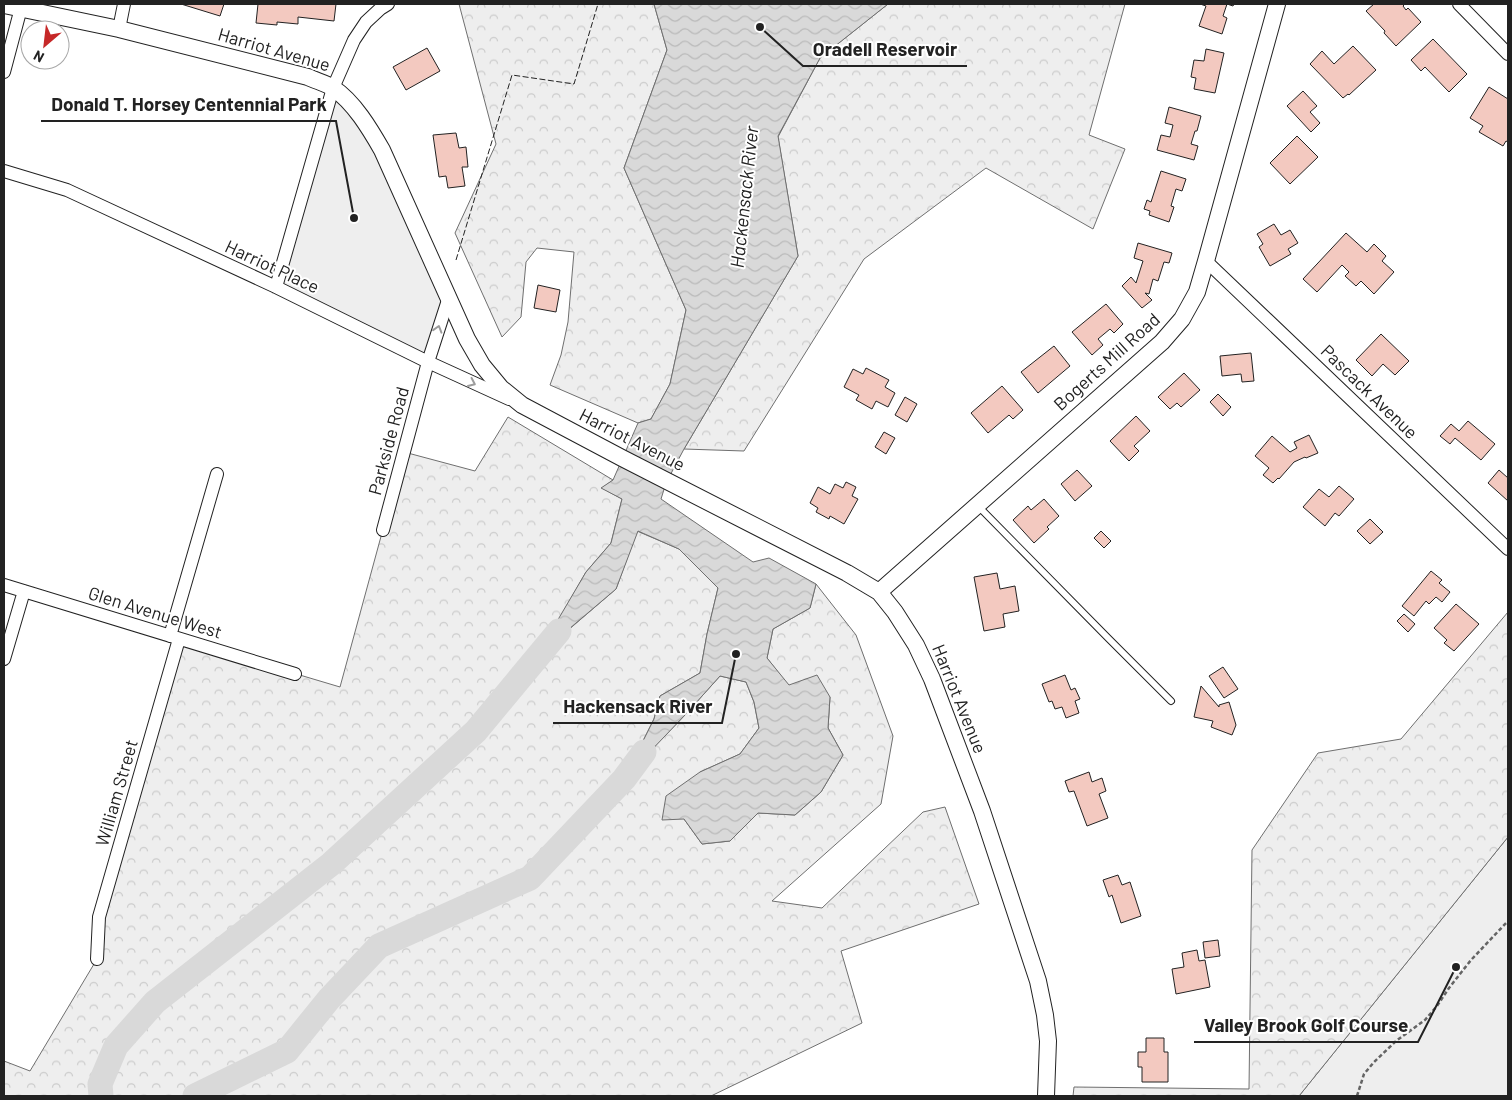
<svg xmlns="http://www.w3.org/2000/svg" width="1512" height="1100" viewBox="0 0 1512 1100" font-family="Barlow,sans-serif">
<defs>
<pattern id="forest-crowns" width="20" height="18" patternUnits="userSpaceOnUse" patternTransform="scale(1.25)"><rect width="20" height="18" fill="#eee"/><path d="M2 6a3 3 0 1 1 6 0M12 15a3 3 0 1 1 6 0" fill="none" stroke="#ccc"/></pattern>
<pattern id="water-waves" width="16" height="10" patternUnits="userSpaceOnUse" patternTransform="scale(1.25)"><rect width="16" height="10" fill="#d9d9d9"/><path d="M0 5q4-4 8 0t8 0" fill="none" stroke="#bababa"/></pattern>
</defs>
<rect width="100%" height="100%" fill="#fff"/>
<!-- green -->
<path fill="#eee" stroke="#6f6f6f" d="M333,88l15,14 101,195 -21,65 -152,-75z
M1508,837v259h-209z"/>
<!-- forest -->
<path fill="url(#forest-crowns)" stroke="#6f6f6f" d="M459,4h195l13,46 -43,118 62,142 -16,74 -19,35 -13,4 -88,-38 11,-30 7,-33 6,-70 -37,-4 -11,14 -5,55 -19,20 -47,-104 41,-89z
M888,4h237l-36,131 36,14 -32,80 -107,-61 -122,91 -120,192 -60,-2 114,-193 -20,-119 42,-79z
M508,417l105,63 -11,8 20,11 -11,44 -25,29 -48,84 78,-67 21,-58 42,18 39,39 -11,46 -7,39 -40,23 -6,23 -29,58 60,-62 35,-39 26,6 8,20 5,26 -19,26 -40,18 -16,47 18,25 28,-3 28,-28 37,2 26,-23 22,-37 -15,-27 2,-31 -42,-12 -21,-27 6,-29 37,-21 6,-24 40,51 37,101 -12,68 -109,97 50,7 101,-96 22,-5 34,97 -138,47 21,72 -151,73h-707v-35l26,10 67,-112 2,-42 80,-278 161,48 64,-235 71,19z
M1508,612v225l-209,259h-226l1,-9 175,2 3,-239 66,-97 83,-14z"/>
<!-- water -->
<path fill="url(#water-waves)" stroke="#6f6f6f" d="M654,4h234l-68,54 -42,78 20,120 -114,193 -18,34 -5,16 92,63 16,-4 47,26 -6,24 -37,21 -6,29 22,27 28,-10 13,22 -2,31 15,27 -22,37 -26,23 -37,-2 -28,28 -28,3 -18,-25 -22,1 4,-24 34,-24 40,-18 19,-26 -5,-26 -8,-20 -26,-6 -35,39 -61,64 30,-60 6,-23 40,-23 7,-39 11,-46 -39,-39 -41,-18 -22,58 -80,68 50,-85 25,-29 11,-44 -21,-11 12,-8 25,-57 13,-4 19,-35 16,-74 -62,-142 43,-118z"/>
<g fill="none" stroke-linecap="round" stroke-linejoin="round">
<!-- river -->
<path stroke="#d9d9d9" stroke-width="25" d="M101,1096l-1,-12 16,-38 39,-44 176,-138 145,-133 83,-100
M195,1096l92,-45 42,-52 50,-53 151,-68 94,-99 20,-27"/>
</g>
<!-- building -->
<path fill="#f3c9c0" stroke="#222" d="M181,4h43l-4,12z
M258,4h78l-2,17 -36,-4v7l-21,-2v3l-21,-2z
M1200,4h34l-1,2 -6,-2 -4,12 4,2 -5,16 -23,-8 7,-20z
M1374,4h29l1,1 -1,1 3,4 2,-2 13,14 -25,24 -12,-13 1,-2 -19,-20z
M1433,39l34,35 -18,18 -24,-25 -4,4 -10,-11z
M1353,46l23,24 -27,25 -1,-1 -5,4 -33,-34 12,-13 12,13z
M427,48l13,23 -34,19 -13,-23z
M1206,49l18,4 -9,40 -21,-4 2,-11 -5,-1 3,-17 10,1z
M1489,87l19,12v43l-2,-1 -3,5 -24,-14 4,-6 -13,-8z
M1303,91l14,15 -7,6 10,11 -9,9 -24,-26z
M1169,107l32,9 -4,15h-2l-4,13 7,2 -4,14 -37,-10 4,-15 9,2 3,-12 -8,-2z
M456,133l3,15 7,-1 2,20h-6l3,19 -17,2 -2,-12 -7,1 -6,-42z
M1297,136l21,21 -28,27 -20,-21z
M1161,171l25,8 -4,12 -6,-2 -5,17 3,1 -5,15 -20,-7 1,-4 -6,-2 3,-9 4,2z
M1274,224l7,11 9,-5 8,13 -10,6 3,5 -21,12 -11,-19 4,-3 -6,-10z
M1346,233l21,19 7,-8 12,12 -4,5 12,11 -20,22 -13,-13 -5,5 -11,-10 4,-4 -7,-7 -25,27 -14,-13z
M1138,243l34,10 -3,10 -5,-1 -6,19 -5,-2 -4,15 -4,-1 7,7 -10,8 -20,-22 9,-9 5,6 7,-22 -9,-3z
M538,285l22,5 -4,22 -22,-4z
M1106,304l17,20 -9,9 -4,-4 -12,10 5,6 -11,10 -20,-23z
M1381,334l28,27 -14,14 -12,-11 -11,12 -16,-16z
M1054,346l16,20 -32,27 -17,-21z
M1251,353l3,28 -12,1 -1,-8 -19,2 -2,-20z
M866,368l23,12 -4,7 10,6 -7,14 -12,-6 -4,8 -16,-9 3,-5 -15,-8 9,-18 10,5z
M1184,373l16,17 -19,17 -4,-4 -7,6 -12,-12z
M1002,386l21,24 -10,9 -4,-4 -21,18 -17,-20z
M1218,394l13,13 -8,9 -13,-14z
M905,397l12,7 -10,18 -12,-7z
M1136,416l14,15 -16,15 5,5 -10,10 -19,-20z
M1468,421l27,23 -14,16 -26,-22 -5,6 -10,-8 11,-12 8,7z
M884,432l11,6 -9,16 -11,-7z
M1309,435l9,18 -12,5 -1,-1 -11,5 -15,17 -1,-1 -5,5 -10,-8 6,-7 -14,-12 17,-20 18,16 7,-4 -3,-6z
M1077,470l15,16 -17,15 -14,-17z
M1499,470l9,8v23l-20,-18z
M846,482l10,5 -4,9 6,3 -14,25 -14,-8 -1,3 -13,-7 2,-4 -8,-5 8,-16 12,7 5,-10 8,4z
M1339,486l15,13 -15,17 -4,-3 -10,13 -22,-19 16,-18 10,8z
M1044,499l15,17 -12,11 2,2 -15,14 -21,-23 15,-14 3,4z
M1370,519l13,13 -13,12 -13,-13z
M1101,531l10,10 -7,7 -10,-10z
M1431,571l11,9 -3,3 11,9 -8,10 -6,-5 -7,7 -3,-3 -12,15 -12,-10z
M997,573l3,16 15,-3 4,25 -16,3 2,13 -21,4 -10,-54z
M1456,604l23,20 -25,27 -10,-8 3,-3 -13,-12z
M1404,614l11,10 -7,8 -11,-11z
M1223,667l15,22 -14,9 -15,-22z
M1065,675l6,15 4,-2 5,11 -5,2 4,12 -13,5 -4,-11 -7,2 -3,-8 -3,1 -7,-18z
M1201,686l18,21v-2l10,-3 7,23 -4,10 -21,-8 2,-6 -19,-4z
M1089,772l3,10 10,-4 4,13 -7,3 9,24 -21,8 -13,-35 -5,1 -4,-11z
M1118,875l4,10 8,-3 11,34 -20,7 -9,-28 -3,2 -6,-17z
M1218,940l2,16 -15,2 -2,-16z
M1197,950l2,11 6,-1 5,27 -34,7 -4,-25 12,-2 -2,-14z
M1146,1038h18v14h4v30h-26v-15h-4v-15h8z"/>
<g fill="none" stroke-linecap="round" stroke-linejoin="round">
<defs>
<path id="service" d="M978,506l131,133 62,62"/>
<path id="minor" d="M1459,4l49,50
M119,29l5,-25
M4,72l17,-64
M4,171l63,19 209,97 152,75 81,37
M1206,261l302,288
M276,287l57,-199 21,-48 12,-18 14,-13 8,-5
M383,530l45,-168 21,-65
M4,585l291,89
M170,636l47,-162
M4,659l20,-68
M97,959l2,-42 80,-278"/>
<path id="tertiary" d="M4,5l115,24 189,48c8,4 18,6 25,11 21,14 37,41 49,62l85,189 15,26 19,23 21,17 100,53 225,115 32,19 16,20 21,33 16,34 50,132 56,170 7,34 3,26 -2,55
M879,592l283,-250 20,-23 15,-27 9,-31 71,-257"/>
</defs>
<!-- service casing -->
<use href="#service" stroke="#222" stroke-width="8"/>
<!-- minor casing -->
<use href="#minor" stroke="#222" stroke-width="14"/>
<!-- tertiary casing -->
<use href="#tertiary" stroke="#222" stroke-width="18"/>
<!-- path -->
<path stroke="#646464" stroke-width="2.5" stroke-dasharray="4 2.5" stroke-linecap="butt" d="M1357,1096l7,-22 10,-12 22,-21 29,-21 12,-14 12,-18 22,-28 37,-39"/>
<!-- service -->
<use href="#service" stroke="#fff" stroke-width="6"/>
<!-- minor -->
<use href="#minor" stroke="#fff" stroke-width="12"/>
<!-- tertiary -->
<use href="#tertiary" stroke="#fff" stroke-width="16"/>
<!-- fence -->
<path stroke="#222" stroke-width="1" stroke-dasharray="6 2.5" stroke-linecap="butt" d="M456,260l56,-185 62,9 24,-80"/>
</g>
<!-- one-way arrows -->
<defs><path id="oneway-chevron" d="M-2-3.5L2.5 0L-2 3.5" fill="none" stroke-width="1.6" stroke-linecap="round" stroke-linejoin="round" transform="scale(1.25)"/></defs>
<g stroke="#9c9c9c">
<use href="#oneway-chevron" transform="translate(438 329) rotate(-73)"/>
<use href="#oneway-chevron" transform="translate(472 383) rotate(25)"/>
</g>
<g text-anchor="middle" stroke-width="4" stroke-linejoin="round" paint-order="stroke">
<!-- street labels -->
<g font-size="18" fill="#222" stroke="#fff">
<text transform="translate(274 50) rotate(16)" y="6">Harriot Avenue</text>
<text transform="translate(272 267) rotate(25)" y="6">Harriot Place</text>
<text transform="translate(1107 362) rotate(-42)" y="6">Bogerts Mill Road</text>
<text transform="translate(1369 392) rotate(44)" y="6">Pascack Avenue</text>
<text transform="translate(632 440) rotate(27)" y="6">Harriot Avenue</text>
<text transform="translate(389 441) rotate(-75)" y="6">Parkside Road</text>
<text transform="translate(155 613) rotate(17)" y="6">Glen Avenue West</text>
<text transform="translate(959 699) rotate(68)" y="6">Harriot Avenue</text>
<text transform="translate(117 793) rotate(-74)" y="6">William Street</text>
</g>
<!-- water labels -->
<g font-size="19" font-style="italic" fill="#222" stroke="#fff">
<text transform="translate(744 197) rotate(-84)" y="7">Hackensack River</text>
</g>
</g>
<!-- callouts -->
<path fill="none" stroke="#222" stroke-width="2" d="M760 27L803 66H967M354 218L336 121H41M736 654L722 723H553M1456 967L1418 1042H1194"/>
<g fill="#222" stroke="#fff" stroke-width="2">
<circle cx="760" cy="27" r="5"/>
<circle cx="354" cy="218" r="5"/>
<circle cx="736" cy="654" r="5"/>
<circle cx="1456" cy="967" r="5"/>
</g>
<g font-size="19" text-anchor="middle" font-weight="bold" fill="#222" stroke="#fff" stroke-width="4" stroke-linejoin="round" paint-order="stroke">
<text x="885" y="56">Oradell Reservoir</text>
<text x="189" y="111">Donald T. Horsey Centennial Park</text>
<text x="638" y="713">Hackensack River</text>
<text x="1306" y="1032">Valley Brook Golf Course</text>
</g>
<!-- border -->
<rect width="1512" height="1100" fill="none" stroke="#222222" stroke-width="10"/>
<!-- north arrow -->
<g transform="translate(45 45) rotate(208)"><circle r="24" fill="#ffffff" stroke="#a7a7a7"/>
<path d="M0-4L9 19L0 12L-9 19Z" fill="#c62828"/>
<text y="-8" font-size="14" font-weight="bold" text-anchor="middle" fill="#222222">N</text>
</g>
</svg>
